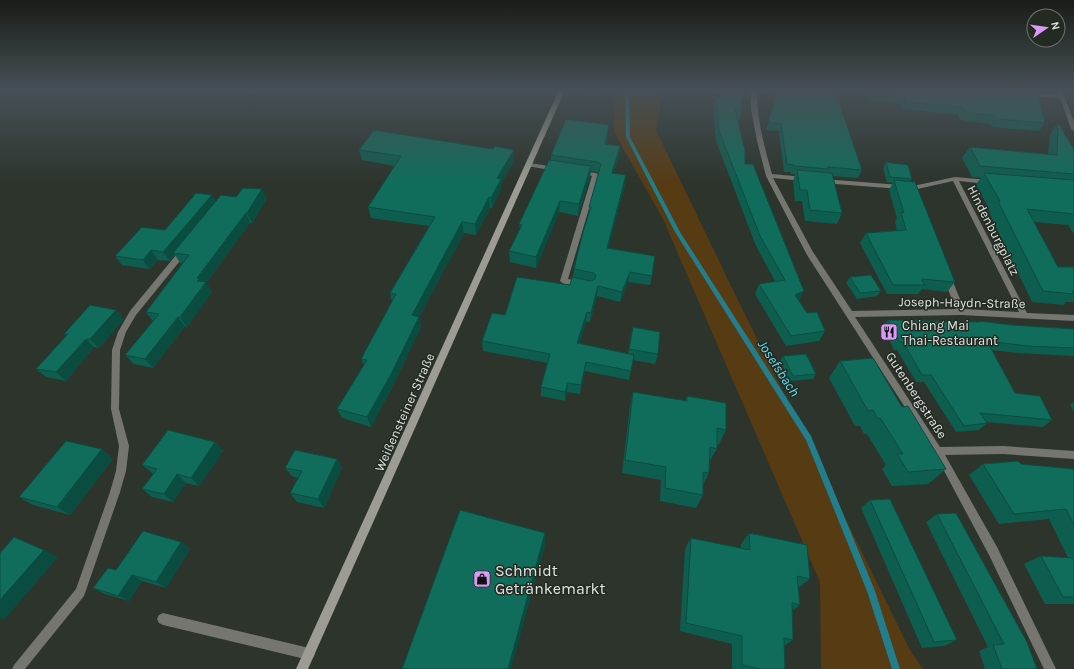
<svg xmlns="http://www.w3.org/2000/svg" width="1074" height="669" viewBox="0 0 1074 669" font-family="Karla,sans-serif">
<rect width="100%" height="100%" fill="#2d342c"/>
<!-- green -->
<path fill="#563b13" d="M620,90h43l-7,40 77,160 177,360 13,19h-102l-1,-87 -157,-363 -49,-87v-32z"/>
<g fill="none" stroke-linecap="round" stroke-linejoin="round">
<!-- stream -->
<path fill="#227e8d" fill-rule="evenodd" d="M625,90h4l1,47 50,95 131,204 64,155 25,78h-8l-25,-78 -61,-151 -131,-208 -49,-95z"/>
<!-- lane -->
<path fill="#767671" fill-rule="evenodd" d="M529,163l27,4 3,2 -3,2 -29,-5v-2z
M579,171l17,2 3,2 -31,104 16,3 1,2 -4,3 -17,-3 -4,-3 32,-105 -15,-2v-2z
M181,249h6l1,2 -52,64 -10,17 -6,18 -1,59 10,37 -3,25 -6,21 -2,3 -3,2 -3,-2 -2,-3 6,-21 3,-25 -8,-37 1,-59 6,-18 12,-21z
M163,613l146,35 4,2 2,4 -2,4 -4,2 -146,-35 -4,-2 -2,-4 2,-4z"/>
<!-- street -->
<path fill="#767671" fill-rule="evenodd" d="M751,90h6c0,29 7,56 15,84l32,3 3,2 -3,2 -31,-3 40,74 39,59 104,-2 -13,-32 4,-3 4,3 13,32 55,3 -66,-131 -40,9 -90,-7 -3,-2 3,-2 90,7 42,-9 33,3 3,2 -3,2 -29,-3 68,132 47,2v6l-113,-6 -106,2 85,130 63,-1 71,5v8l-71,-5 -58,1 52,92 59,122h-12l-55,-114 -54,-101 -128,-199 -41,-79 -9,-35 -6,-32z
M1056,90h6l12,32v9l-3,-2 -11,-31 -32,-2 -3,-2 3,-2 30,3z
M115,487l3,2 2,3 -36,104 -59,73h-13l2,-4 62,-76 34,-97 2,-3z"/>
<!-- secondary -->
<path fill="#9c9c94" fill-rule="evenodd" d="M559,90h6l-257,579h-12z"/>
</g>
<!-- wall -->
<path fill="#0e5e4f" d="M580,90h20l-3,7 -17,-2z
M720,90h21l1,20 -3,10h-1l7,44 54,137 8,12 18,18 -6,10 -33,5 -31,-52 4,-10 16,-3 -19,-35 -40,-105 -3,-35 3,-10 4,1z
M777,90l85,80 -4,8 -26,-2 10,37 -5,11 -32,-3 -3,-20h-7l-2,-20 2,-7h-4v-2h-7l-5,-41 -13,-1z
M865,90h172l8,33 -6,8 -47,-4 -2,-3 -30,-4 -2,-5 -56,-6 -3,-6 -30,-3z
M1063,90h11v3l-10,-2z
M1058,123l16,26v85l-6,-9 -34,-3 24,45h16v35h-8l-3,3 -31,-3 -43,-90 1,-1 -14,-27 5,-6 -9,-1 -10,-19 8,-11 78,7 2,-20z
M609,125l-3,19 14,2 -1,10 -5,17 12,2 -1,10 -17,63 44,28 -2,9 -22,-3 -8,20 -23,-6 -7,26h-4l-7,22 49,10 5,-27 25,27 -3,10 -22,-4 -4,20 -44,-9 -5,23 -13,-2 -2,9 -24,-5v-9l7,-24 -65,-12 -1,-10 23,-26 65,-30 3,-8 1,-8 14,-53 1,-9 10,-34 -3,-1 -5,-1 -1,6 -12,39 -19,-4 -23,56 -26,-6 -1,-11 11,-22 -1,-5 32,-64v-5z
M359,150l155,11 -13,23v5l-9,19h-2l-14,27 -12,-2 -45,84 2,10 -28,59 -22,41 -29,-9 -5,-9 27,-44 -3,-6 31,-57 -2,-9 39,-67 -58,-8 -3,-11 27,-41 -33,-6z
M886,162l26,17 -2,2 45,101 -8,10 -25,-3 -4,5h-31l-27,-51 6,-10 31,-2 -2,-9 2,-4 -8,-28 4,-7 -6,-1 -4,-14z
M236,197l31,2 -15,24h-2l-44,60 6,9 -25,35 -2,-1 -32,42 -19,-4 -9,-9 28,-34 -7,-9 37,-49h-3l-5,-8 -5,6 -12,-1 -9,9 -27,-4 -7,-9 50,-26 51,-28z
M850,277l31,14 -4,5 -20,3 -11,-16z
M124,319l-25,29 -5,-1 -28,34 -20,-4 -10,-8 30,-33 -2,-2z
M888,320l90,2 1,-1 33,4 62,4v27l-55,-3 -27,-3 23,43 37,27 -9,7 -57,-5 1,1 -8,7 -23,2 -32,-50h-8l-19,-32h-3l-11,-23z
M783,356l33,18 -3,5 -23,2 -10,-20z
M840,361l62,46 44,62 -18,15 -36,2 -10,-17 4,-4 -19,-31h-3l-4,-8h-5l-26,-48z
M633,392l52,9 2,-5 39,34 -7,14h-2v5l-8,13v11l-6,12v10l-7,13 -36,-7 1,-21 -39,-7 8,-67z
M1074,402v10l-4,-7z
M215,442l8,9 -24,35 -13,-3 -13,19 -21,-5 -10,-8 11,-15 -1,-1 -10,-8z
M102,449l11,10 -43,56 -37,-10 -14,-8z
M337,459l5,9 -18,40 -27,-6 -7,-9 8,-15 -6,-2 -7,-8z
M983,464h38l53,5v135h-29l-21,-40 17,-8 27,2 -19,-39 -50,5 -30,-49z
M870,500l87,140 -13,6 -22,2 -61,-140z
M937,514l100,155h-52l-6,-18 9,-4 -62,-125z
M749,533l61,46 -12,9 2,17 -8,6 1,29 -9,6 1,23h-53v-25l-52,-13 5,-82 6,-11 50,11v-5z
M181,542l9,7 -24,39 -24,-7 -13,20 -24,-7 -12,-6 23,-18z"/>
<!-- shaded-wall -->
<path fill="#0b4c40" d="M609,125l-1,10 -4,19 1,-10z
M620,146l-1,10 -8,27 1,-10z
M514,150v11l-13,23v5l-9,19 -1,-10 6,-20z
M591,166l-1,11 -12,39 1,-12z
M626,175l-1,10 -19,73 1,-10z
M262,189l5,10 -15,24 -5,-10z
M212,195l5,9 -44,49 2,2 -5,6 -7,-9z
M489,197l1,11 -14,27 -1,-11z
M560,201l-1,11 -23,56v-11z
M246,213l4,10 -44,60 6,9 -25,35 -7,-10 17,-36v-3z
M462,222l2,11 -45,84 2,10 -28,59 -22,41 -4,-10 45,-102z
M151,250l7,10 -9,9 -6,-9z
M630,272l-2,10 -8,20 2,-10z
M598,286l-1,10 -7,26 1,-9z
M804,291l-6,11 -3,-7z
M116,310l8,9 -25,29 -9,-9z
M587,312l-1,10 -9,31v-10z
M178,317l7,9 -32,42 -8,-9z
M86,339l8,8 -28,34 -10,-9z
M586,362l-1,9 -5,23 1,-9z
M568,383l-1,9 -2,9v-9z
M215,442l8,9 -24,35 -8,-8z
M102,449l11,10 -43,56 -13,-8z
M337,459l5,9 -18,40 -6,-9z
M177,474l9,9 -13,19 -9,-8z
M545,533v13l-34,123h-3z
M181,542l9,7 -24,39 -10,-6z
M44,550l14,7 -54,63 -4,-2v-18z
M132,575l10,6 -13,20 -11,-5z"/>
<!-- building -->
<path fill="#106d5c" stroke="#0b4c40" d="M723,90h18l1,20 -7,-1 10,41v14h8l51,127 -9,4 12,18 10,-1 8,19 -34,5 -32,-52 26,-4 -25,-44 -41,-105 -3,-35 7,1z
M778,90h57l27,80 -34,-3v2l-33,-3 -1,-1 -7,-1 -6,-40 -13,-2z
M872,90h165l8,33 -48,-4 -2,-3 -30,-4 -2,-5 -57,-5 -3,-7 -30,-3z
M566,119l43,6 -4,19 15,2 -8,27 14,2 -19,73 48,8 -3,20 -22,-4 -8,20 -24,-6 -7,27 -4,-1 -10,31 57,12 -3,16 -45,-9 -5,23 -13,-2 -3,9 -24,-5 9,-33 -68,-13 10,-28 13,2 12,-38 53,8 2,-8 19,4 4,-2 1,-4 -2,-2 -20,-4 9,-37 8,-25h-2l12,-43 -4,-2 -46,-7z
M1058,123l16,26v25l-94,-8 -10,-19 87,8z
M374,130l119,19 2,-3 19,4 -17,28 4,1 -10,19 -2,-1 -14,27 -13,-2 -50,93 7,2 -29,59 -23,41 -30,-8 30,-49 -6,-1 35,-65 -6,-1 45,-76 -67,-10 33,-51 -42,-6z
M549,160l42,6 -12,38 -19,-3 -24,56 -27,-6 13,-26 -3,-1z
M886,162l22,3 4,14 -22,-2z
M797,170l35,3 10,40 -32,-3 -3,-20h-7z
M984,173l90,7v34l-47,-5 31,58h16v24h-2l2,3 -31,-3 -45,-90h2z
M894,180l21,2 40,100 -34,-3 4,6h-32l-27,-52 40,-3 -5,-18 3,1z
M243,188l19,1 -15,24h-1l-49,65 3,1 -3,2 9,1 -26,35h-2l-33,42 -20,-4 34,-41 -13,-2 43,-57 -16,-2 48,-58 15,2z
M196,193l16,2 -49,57 -12,-2 -8,10 -28,-4 27,-29 23,3z
M871,275l10,16 -21,2 -10,-16z
M90,305l26,5 -26,29h-4l-30,33 -20,-3 32,-35h-4z
M888,320l92,2 -1,-1 33,4 62,4v19l-47,-2 -40,-5 28,52 25,3 12,24 -72,-7 7,10 -23,3 -33,-51h-9l-19,-33h-3z
M633,327l27,5 -2,22 -29,-5z
M806,354l10,20 -23,2 -10,-20z
M873,358l29,49 6,-1 38,63 -38,3 -11,-18h6l-22,-35 -4,-1 -4,-8 -5,1 -28,-50z
M633,392l54,9v-5l39,7v27l-9,-2v21l-7,-2 -1,26 -6,-1v23l-38,-7 1,-21 -41,-7z
M168,430l47,12 -24,36 -14,-4 -13,20 -22,-5 15,-20 -15,-4z
M66,441l36,8 -45,58 -38,-10z
M295,450l42,9 -19,40 -28,-6 12,-22 -17,-3z
M1018,461l3,3 53,5v56l-8,-16 -52,5 -31,-50z
M890,499l67,141 -23,2 -64,-142z
M460,510l85,23 -37,136h-106z
M956,513l71,129 10,27h-35l-9,-24 11,-1 -67,-130z
M143,531l38,11 -25,40 -24,-7 -14,21 -25,-8 15,-20 8,2z
M749,533l58,12 3,34 -13,-3 3,29 -8,-2 1,37 -9,-2 1,31h-25l-18,-4v-29l-56,-13 5,-85 59,12z
M14,537l30,13 -44,50v-47z
M1041,556l33,2v39h-11z"/>
<!-- sky -->
<linearGradient id="sky" x2="0" y2="1"><stop stop-color="#191d18"/><stop offset="0.49" stop-color="#465056"/><stop offset="1" stop-color="#465056" stop-opacity="0"/></linearGradient>
<rect width="1074" height="184" fill="url(#sky)"/>
<!-- icons -->
<defs>
<symbol id="restaurant-square" viewBox="-11 -11 22 22"><rect x="-9" y="-9" width="18" height="18" rx="4" fill="#d99af7" stroke="#232a22"/><path d="M-5-6h1v4h1v-4h1v4h1v-4h1v5L-1.5 .5V6h-2V.5L-5-1ZM5-6V6H3V1.5H1.5Q1.5-4 5-6Z" fill="#111"/></symbol>
<symbol id="shop-square" viewBox="-11 -11 22 22"><rect x="-9" y="-9" width="18" height="18" rx="4" fill="#d99af7" stroke="#232a22"/><path d="M-5-2.5h2.3a2.7 3.5 0 0 1 5.4 0H5L5.5 6h-11ZM-1.5-2.5h3a1.5 2.3 0 0 0-3 0Z" fill="#111"/></symbol>
</defs>
<g fill-rule="evenodd">
<use href="#restaurant-square" x="879" y="322" width="20" height="20"/>
<use href="#shop-square" x="472" y="569" width="20" height="20"/>
</g>
<g text-anchor="middle" stroke-width="3" stroke-linejoin="round" paint-order="stroke">
<!-- street labels -->
<g font-size="13" fill="#dfe4df" stroke="#232a22">
<text transform="translate(994 230) rotate(63)" y="5">Hindenburgplatz</text>
<text transform="translate(962 302) rotate(1)" y="5">Joseph-Haydn-Straße</text>
<text transform="translate(917 395) rotate(57)" y="5">Gutenbergstraße</text>
<text transform="translate(404 412) rotate(-66)" y="5">Weißensteiner Straße</text>
</g>
<!-- poi labels -->
<g font-size="13" fill="#dfe4df" stroke="#232a22" text-anchor="start">
<text x="902" y="330">Chiang Mai<tspan x="902" dy="15">Thai-Restaurant</tspan></text>
</g>
<!-- water labels -->
<g font-size="14" font-style="italic" fill="#60def5" stroke="#232a22">
<text transform="translate(779 368) rotate(57)" y="5">Josefsbach</text>
</g>
<!-- near-poi labels -->
<g font-size="16" fill="#dfe4df" stroke="#232a22" text-anchor="start">
<text x="495" y="576">Schmidt<tspan x="495" dy="18">Getränkemarkt</tspan></text>
</g>
</g>
<!-- north arrow -->
<g transform="translate(1046 28) rotate(77)"><circle r="19" fill="#232a22" stroke="#6e746e"/>
<path d="M0-3L7 15L0 10L-7 15Z" fill="#d99af7"/>
<text y="-6" font-size="11" font-weight="bold" text-anchor="middle" fill="#dfe4df">N</text>
</g>
</svg>
